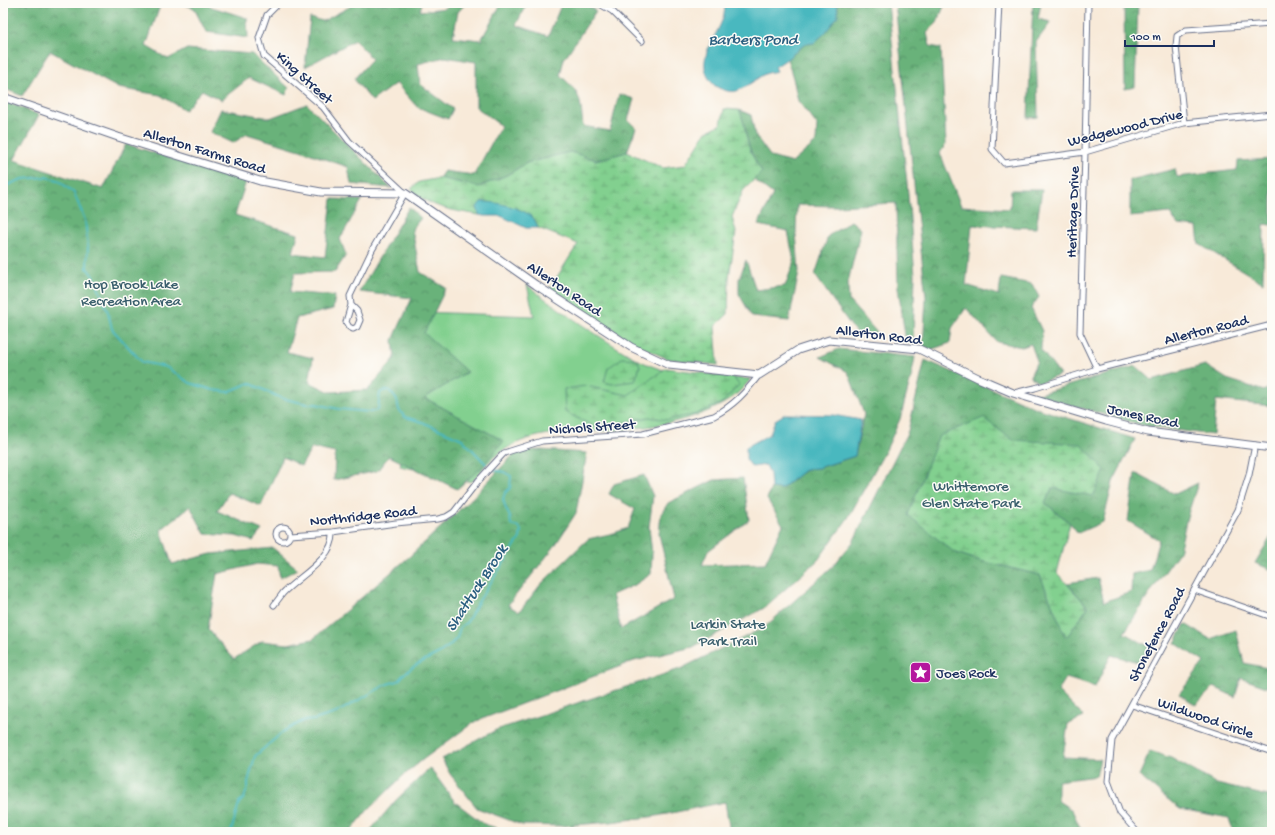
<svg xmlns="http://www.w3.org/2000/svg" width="1275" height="835" viewBox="0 0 1275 835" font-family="'Gochi Hand',sans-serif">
<defs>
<pattern id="forest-crowns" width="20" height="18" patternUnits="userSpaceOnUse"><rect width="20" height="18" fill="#69b27a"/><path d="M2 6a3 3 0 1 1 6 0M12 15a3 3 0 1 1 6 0" fill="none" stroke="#569167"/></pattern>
<pattern id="wetland-marsh" width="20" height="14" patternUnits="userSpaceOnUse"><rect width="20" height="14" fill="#82d08f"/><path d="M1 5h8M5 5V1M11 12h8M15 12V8" fill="none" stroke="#6aa978"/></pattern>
</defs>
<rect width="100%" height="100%" fill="#fdfcf7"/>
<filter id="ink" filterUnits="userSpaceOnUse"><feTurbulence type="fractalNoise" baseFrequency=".025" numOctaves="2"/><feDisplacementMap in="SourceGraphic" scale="8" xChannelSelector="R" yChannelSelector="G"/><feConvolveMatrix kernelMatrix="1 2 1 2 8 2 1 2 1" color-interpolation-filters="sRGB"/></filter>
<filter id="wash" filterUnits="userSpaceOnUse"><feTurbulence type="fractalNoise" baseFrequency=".012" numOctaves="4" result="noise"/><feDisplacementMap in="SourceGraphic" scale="16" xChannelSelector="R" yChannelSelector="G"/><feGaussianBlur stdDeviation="0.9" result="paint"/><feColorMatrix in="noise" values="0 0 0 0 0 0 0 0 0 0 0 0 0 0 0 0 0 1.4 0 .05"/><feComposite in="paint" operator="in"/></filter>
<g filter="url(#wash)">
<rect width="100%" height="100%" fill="#f8ead9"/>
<!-- green -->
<path fill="#82d08f" stroke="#4e8076" d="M527,285c23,18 47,35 72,51 19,12 39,26 61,33 27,7 63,8 91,10 -8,9 -16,18 -27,24 -31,19 -87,27 -123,28 -33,1 -68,0 -97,19 -13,7 -23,21 -32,32l-72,-16 5,-29 15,-125 114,4z"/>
<!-- forest -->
<path fill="url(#forest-crowns)" stroke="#42706c" d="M3,3h73l6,4 3,-4h76l-15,43 22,13 19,-10 65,5 37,34 -3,7 -37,-17 -28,22 -19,-10 -17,20 -25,-15 -42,-7 -68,-37 -28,45 -19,-8z
M180,3h26l6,4 35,11 1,20 -42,-6 -12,-24z
M357,3h65l-2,8 26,-3 3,-5h17l-8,9 -5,25 28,3 18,-32 5,-5h23l-11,22 32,11 14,-33h21l13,8 -32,48 -4,16c22,20 20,23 23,51l27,5 9,-37 15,5 -6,21 8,8 -9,24 -31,8 -26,-8 -43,11 -20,12 -28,12 -40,-9 5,-7 30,4 27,-49 -25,-19v-45l-31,-5 -27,7 2,20 33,25 -5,10 -31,-12 -21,-24 -24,18 -18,-22 18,-20 -17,-19 -50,27 5,-49 13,3z
M837,3h51l19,180 8,92 -2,68 -7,-1 -8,-54 -2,-85 -60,3 -39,-1 -1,27 3,40 -10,49 -37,-4 -13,-23v-15l7,-19 10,30 29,-4 9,-24 -6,-31 -30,-6 15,-31 -19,-14 8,-8c-5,-8 -10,-16 -13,-26 -4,-12 -4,-24 -10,-36l12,5 4,20 16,22 21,6 24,-21 1,-17 -19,-24 -5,-23 -6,-19 18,-15 9,-1 24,-34z
M895,3h63l-14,3 -7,17 -10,10 3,13 11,2 5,96 -6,9 21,53 49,3 1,-19h31l-6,38 -64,-3 -6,60 33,10 2,-17 31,6 7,13 -8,11 11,23 -1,19 19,25 -21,8 -9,-7 7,-15 -6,-17 -9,3 -25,-5 -31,-34 -14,20 -2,15 -20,7 -7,-3 3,-49z
M1033,3h8l-3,16 13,3 -15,20 2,75 -10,1z
M1124,3h14l-3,84 -10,2z
M3,100l36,15 -25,45 89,29 23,-45 120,38 -11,33 63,19 -5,19 32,4 7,-58 30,1 -22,39 6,16 -11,17 -40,1 -5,19 45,4 -2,13 -36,9 -10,34 26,6 -4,24 21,10 38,-2 27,-32 -2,-18 19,-42 -53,-6 50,-85 12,11 -9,11 8,43 26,16 -22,45 43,39 -42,26 79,43 -23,27 -24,21 -68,-33 -12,15 -43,9 1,-27 -23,-5 -11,18 -18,-9 -22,49 -32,-13 -12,18 45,19 -9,11 -18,-5 -30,-2 -15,-28 -29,24 11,34 39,-10 62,-6 25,21 -18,9 -2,-12 -21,-2 -40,10 -9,55 26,30 28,-18 26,3 25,-5 96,-82 64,-60 44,-46 23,-1 47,3 -11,60 -22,34 -46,58 11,7 22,-28 47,-45 26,-6 14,-5 7,-19 -26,-15 5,-10 30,-9 9,21 -4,31 3,27 -1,20 -15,10 -24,11 9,34 53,-30 -15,-65 2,-20 7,-11 46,-23 29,-2 6,42 -41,31 -6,14 63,-2 18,-38 -16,-26 4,-11 10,1 25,-20 12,-1 37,-12 9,-42 -16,-42 -28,-15 19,-8 76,8 -4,21 -11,41 -14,31 -38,68 -30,42 -54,48 -71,39 -59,14 -160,61 -49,36 -21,17 -37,36 -17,21h-347z
M307,104l84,84 -40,-4 -3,-17 -48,-17 -53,-16 -14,9 -23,-11 11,-23 49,9z
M1272,159v66l-8,-1 -1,59 -64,-39 -2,-17 -19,-2 -8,-12 -40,4v-37l45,-11 2,8 60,-7 1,-9z
M851,221l10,8 -13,53 1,19 31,35 -24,-3 -41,-58 13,-39z
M925,360l111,48 99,31 -22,43 -10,40 -25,11 -8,-10 -25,-20 7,-15 -40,-48 -29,-22 -29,134 23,8 63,15 26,63 22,-31 -21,-24 31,-5 6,24 27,-10 1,-18 18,-4 9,-30 -31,-19 7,-48 40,21 23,-11 -11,34 -8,35 -27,38 -28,43 28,15 -10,15 -31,-8 -16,32 -29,-9 -8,13 26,26 -16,7 -5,33 37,2 -4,17 -38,5v20l14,9 10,22h-352l-5,-30 -68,14 -46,6 -49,4 -40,-1 -45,-17 -27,-34 -8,-15 54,-29 184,-61 85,-42 68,-61 20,-24 55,-111z
M1205,365l22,14 37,12 8,-5v20l-56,-6 -3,35 -68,-9 -110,-31 101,-29 16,14z
M1272,535v35l-17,-7z
M1185,624l25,15 26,-9 8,33 28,6v20l-31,-11 -6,19 -21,-10 -18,18 -17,-11 25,-32 -29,-19z
M1150,751l21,7 46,26 55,13v35h-39l-4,-14 -49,-9 -41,-33z
M430,768l25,34 29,22 25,8h-140l27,-32z"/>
<!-- wetland -->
<path fill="url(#wetland-marsh)" stroke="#4e8076" d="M724,109l15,1c6,12 6,24 10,37 3,9 8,17 13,25l-19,19 -11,26 4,15 -7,45 -1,37 -13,12 3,39 -50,-6 -37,-17 -81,-54 28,-44 -40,-16 -4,-9 -57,-12 2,8c-23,-4 -51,-7 -68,-26l8,-7 20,-4 40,9 28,-12 20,-12 43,-11 26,8 31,-8 36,16 22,-3 21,-33 15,-8z
M622,358l15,1 3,7 -5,15 -23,3 -8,-2 4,-14z
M666,368l67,9 6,8 -17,18 -26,11 -29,6 -18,-3 -52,11 -32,-16 -1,-23 22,-3 42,9z
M983,418l30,22 68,4 24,26 -12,26 -41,-8 -7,15 25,20 -13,50 31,34 -22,31 -26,-63 -63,-15 -23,-8 -46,-37 31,-79z"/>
<!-- water -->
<path fill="#48b8bf" stroke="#32748e" d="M724,3h113l1,13 -13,17 -11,10 -9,1 -18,15 -12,8 2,4c-4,1 -6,1 -9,2 -7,1 -20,14 -29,17 -6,3 -14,1 -20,-2 -5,-2 -8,-6 -11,-11 -14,-26 22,-51 16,-74z
M481,202c13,-1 44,6 53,17 2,3 3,7 4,9h-12l-25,-12h-17l-5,-1 -2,-8z
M785,414l48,1 28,5 -6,36 -37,12 -12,1 -25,20 -10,-1 -1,-14 -4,-9 -14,2 -6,-8v-12l24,-13 5,-14z"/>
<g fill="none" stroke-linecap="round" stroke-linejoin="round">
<!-- stream -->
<path stroke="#48b8bf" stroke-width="2" d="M3,187l19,-8 24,-2 12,3 16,13 11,27 3,26 -1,22 10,13 1,6 10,25 4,17 30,33 24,5 24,16 23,7 15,2 21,-9 32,15 26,6h9l23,5 31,3 8,-2 2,-17 3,-2 6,-1 8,10 2,10 6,7 17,5 40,17 24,25
M231,832l8,-29 5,-5 4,-11v-5l7,-26 29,-25 19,-10 11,-1 22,-7 51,-29 11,-3 7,-8 11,-8 23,-12 10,-7 8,-8 3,-11 7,-5 11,-20 42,-64 1,-7 -2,-4 -8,-2 -1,-8 -4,-8 -3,-10 2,-6 5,-5 1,-12 -7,-4 -10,-2"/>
</g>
</g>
<g filter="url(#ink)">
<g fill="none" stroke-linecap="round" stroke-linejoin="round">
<defs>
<path id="street" d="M279,3l-12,12 -8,23 5,18 59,51 26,34 56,52 -33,57 -22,46 1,9 -5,17 3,5 4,2 4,-2 3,-7 -3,-9 -6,-6
M598,3l14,8 30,30
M999,3l-7,146 12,14 81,-11 99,-29 88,-9
M1088,3l-3,149 -5,181 17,36
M1184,123l-8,-77 1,-10 9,-6 86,-6
M1014,393l21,-5 62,-19 175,-44
M276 534a7 7 0 1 1 14 0a7 7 0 1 1-14 0Z
M290,535l43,-3 63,-9 42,-4 8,-2 8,-5 24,-31 26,-28 38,-12 101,-7 71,-18c20,-11 31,-23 45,-41
M1194,590l78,27
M274,605c3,-4 6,-8 9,-12 16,-17 52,-35 50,-61
M1132,705l140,47
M1137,832l-17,-19 -12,-32 4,-41 126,-230 11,-35 6,-30"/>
<path id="secondary" d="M3,97l115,40 142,44 61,11 84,1 131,92 95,62 38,18 90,10 39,-25 31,-10 90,9 59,29 35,15 93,28 42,11 124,16"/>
</defs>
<!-- street casing -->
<use href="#street" stroke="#687089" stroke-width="7"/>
<!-- secondary casing -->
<use href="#secondary" stroke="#687089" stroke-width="9"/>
<!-- street -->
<use href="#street" stroke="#fff" stroke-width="5"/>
<!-- secondary -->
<use href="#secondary" stroke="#fff" stroke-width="7"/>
</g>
</g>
<!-- icons -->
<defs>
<symbol id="sight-square" viewBox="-11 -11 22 22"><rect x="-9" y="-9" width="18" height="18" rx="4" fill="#b5179e" stroke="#fdfcf7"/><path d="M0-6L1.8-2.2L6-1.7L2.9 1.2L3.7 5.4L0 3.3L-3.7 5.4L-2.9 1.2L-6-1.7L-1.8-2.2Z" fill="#fff"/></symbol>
</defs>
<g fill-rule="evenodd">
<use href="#sight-square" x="908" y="660" width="25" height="25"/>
</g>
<g text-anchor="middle" stroke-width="3" stroke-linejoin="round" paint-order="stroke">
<!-- street labels -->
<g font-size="15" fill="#1b2f5e" stroke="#fdfcf7">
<text transform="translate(305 77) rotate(42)" y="5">King Street</text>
<text transform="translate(1125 127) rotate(-14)" y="5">Wedgewood Drive</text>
<text transform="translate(205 150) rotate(17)" y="5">Allerton Farms Road</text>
<text transform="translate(1072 212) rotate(-88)" y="5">Heritage Drive</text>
<text transform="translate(565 288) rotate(34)" y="5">Allerton Road</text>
<text transform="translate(1206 329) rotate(-14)" y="5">Allerton Road</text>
<text transform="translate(879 334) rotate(7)" y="5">Allerton Road</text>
<text transform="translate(1143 415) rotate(12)" y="5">Jones Road</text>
<text transform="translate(592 426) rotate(-4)" y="5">Nichols Street</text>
<text transform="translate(363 515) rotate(-6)" y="5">Northridge Road</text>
<text transform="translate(1156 634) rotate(-62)" y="5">Stonefence Road</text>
<text transform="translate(1206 717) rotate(19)" y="5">Wildwood Circle</text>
</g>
<!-- park labels -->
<g font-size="15" fill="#3a5f6d" stroke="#fdfcf7">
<text x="131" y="288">Hop Brook Lake<tspan x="131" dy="17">Recreation Area</tspan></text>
<text x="971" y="490">Whittemore<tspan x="971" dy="17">Glen State Park</tspan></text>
<text x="728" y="628">Larkin State<tspan x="728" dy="17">Park Trail</tspan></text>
</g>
<!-- poi labels -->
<g font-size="15" fill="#1b2f5e" stroke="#fdfcf7" text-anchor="start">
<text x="936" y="677">Joes Rock</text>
</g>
<!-- water labels -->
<g font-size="16" font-style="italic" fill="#2b5f80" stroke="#fdfcf7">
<text x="753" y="44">Barbers Pond</text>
<text transform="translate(475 587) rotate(-57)" y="6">Shattuck Brook</text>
</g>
</g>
<!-- margin -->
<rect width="1275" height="835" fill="none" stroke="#fdfcf7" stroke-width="16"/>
<!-- scale -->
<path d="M1125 40v6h89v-6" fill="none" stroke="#1b2f5e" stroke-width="2"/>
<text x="1131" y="40" font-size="12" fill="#1b2f5e" stroke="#fdfcf7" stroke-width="3" paint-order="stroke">100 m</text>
</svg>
